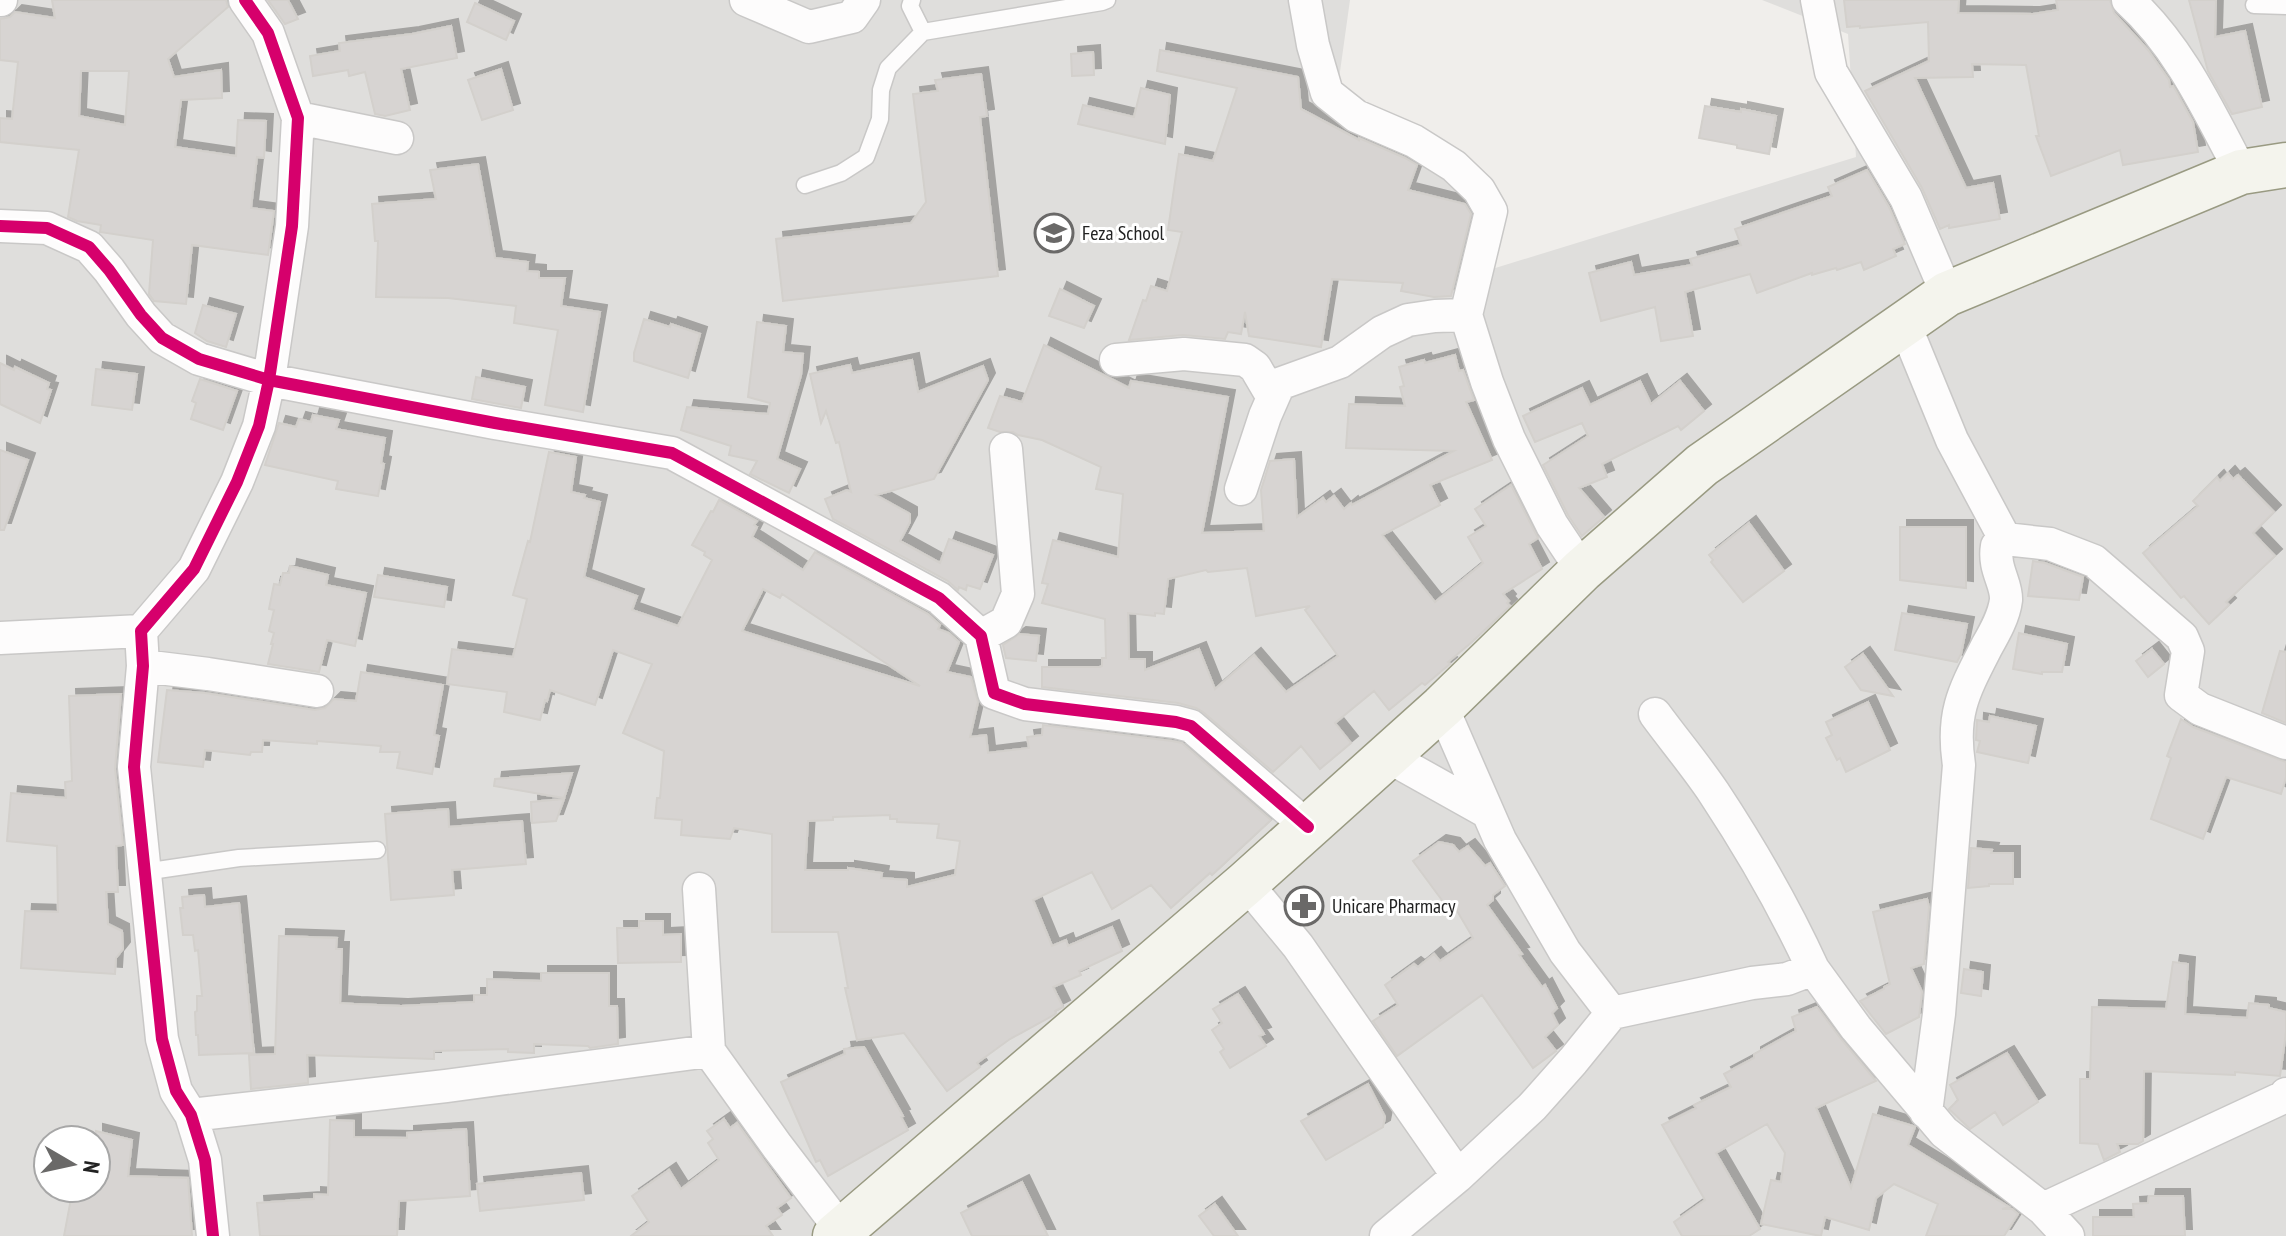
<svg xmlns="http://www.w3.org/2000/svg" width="2286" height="1236" viewBox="0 0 2286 1236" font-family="'PT Sans Narrow',sans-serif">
<defs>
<filter id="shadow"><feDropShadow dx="7" dy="-7" stdDeviation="0" flood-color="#0004"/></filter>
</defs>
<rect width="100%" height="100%" fill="#f0eeeb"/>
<!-- residential -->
<path fill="#dfdedc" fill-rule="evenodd" d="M0,0h1350l-13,93 133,69 6,112 380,-117 -8,-123 -86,-34h524v1236h-2286zM48,1140h48v48h-48z"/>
<!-- building -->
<path fill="#d7d4d2" stroke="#d3d0cc" stroke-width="2" fill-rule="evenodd" filter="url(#shadow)" d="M52,0h174l2,7 -60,52 6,18 47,-7 1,28 -41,2 -6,47 61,9 2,-36 28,1 -2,37 -7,-1 -6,51 23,3 -6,44 -76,-10 -6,59 -32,-3 -5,-7 4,-54 -53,-8 1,-7 -24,-4 -9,-4 11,-67 -79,-8v-24l12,1 6,-57 -18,-2v-41l10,-2 5,-5 40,6zM81,71h48l-4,54 -46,-9z
M268,0h20l10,19 -13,5z
M1844,0h115l-1,13 75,1 25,-4 -2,-10h54l4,13 34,37 21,30 1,7 3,-1 3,5 17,31 5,30 -75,13 -3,-15 -69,26 -15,-40h3l-13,-71 -54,-1 1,13 -58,1 51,110 27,-5 7,36 -51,9v-3l-9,4 -18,-41 -57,-97 64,-30 -1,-39 -68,6v-2l-13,1z
M2189,0h27l-1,37 30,-6 17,76 -30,7 -24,-43z
M475,3l39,18 -8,19 -39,-18z
M451,26l6,32 -56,11 9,41 -25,6 -10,-2 -10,-42 -16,4 -1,-6 -35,6 -3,-20 30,-5 -1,-8 73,-9z
M1160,50l138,27 3,32 58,31v-2l46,20 12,7 -9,25 57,14 6,10 -20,82 -17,1 -33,-6 2,-8 -71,-4 -11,68 -72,-11 -4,-24 -4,22 -13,-2 -3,7 -42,-4 -54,5 14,-40 3,1 5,-15 16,5 15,-59 -14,-2 11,-76 34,7 24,-73 -80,-17z
M1093,52l1,23 -22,1 -1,-22z
M501,69l12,41 -31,10 -14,-40z
M981,74l6,42 -7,1 18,159 -215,25 -7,-62 135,-16 15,-21 -13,-108 25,-3 -3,-11z
M1141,88l29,7 -5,49 -87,-20 5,-19 51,12z
M1705,106l36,6v-3l35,7 -7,38 -32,-6v-3l-38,-7z
M478,164l17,94 33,4 -1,9 12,1v6h26l-4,28 39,6 -17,100 -38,-7 13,-75 -44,-7 2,-17 -68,-8 -72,-1 2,-56h-3l-3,-37 64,-5 -6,-29z
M1867,170l22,37 16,37 -12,5 3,7 -32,14 -3,-8 -24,8 -1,-2 -24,7v-2l-55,20 -7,-19 -65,18 8,44 -32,5 -6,-34 -54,14 -12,-48 42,-11 3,13 58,-10 -2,-6 51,-14 -6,-16 97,-33 -4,-9z
M1060,289l34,17 -10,22 -35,-12z
M203,305l33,9 -10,33 -19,-6 -12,-8z
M644,319l26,8 1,-3 29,10 -12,44 -54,-17v-8z
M757,322l29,4 -3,26 20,2 -2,21 -24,84 23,10 -11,24 -39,-19 7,-13 -28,-6 2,-9 -50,-16 6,-23 81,7 2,-11 -22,-6z
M1044,345l85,43 2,-7 97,16 -26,136 62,-2 -3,-41 9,-29 24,-2 3,58 26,-19 3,4 8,-6 10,13 7,-6 1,2 102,-54 -108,-3 3,-44 56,2 -5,-19 4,-1 -5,-19 25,-7 1,3 30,-8 4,16 4,-1 11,30 -8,2 26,58 -62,25 10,20 -58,30 53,67 48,-39 -15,-26 18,-11 -11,-17 36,-24 27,53 -9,6 13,25 -39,25 6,7 -2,2 3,3 -38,36 -24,20 2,2 -25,21 -3,-2 -33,27 -15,-19 -39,32 16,20 -31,26 -19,-23 -28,26 -70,-60 -7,-4 -18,-5 -136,-16v-20h58l2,-1v-8h4l-1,-39 -63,-16 6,-19 -6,-1 11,-43 65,17 5,-63 -27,-5 5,-22 -59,-27 -24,-5 -5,-3h-13l-12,-4 12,-32 22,6zM1247,568l9,48 54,-10 -5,4 33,46 -52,36 -32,-37 -39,34 -16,-40 -54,21v-11h-16l-1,-46 27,3v-3l9,1 4,-35 38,-9 2,2z
M912,360l6,32 65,-26 5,14 -54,99 -58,16 34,19v8l-10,19 40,22 9,-24 44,16 -13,34 -13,-4 -1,5 -7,-3 -1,3 -10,-9 -115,-62 -8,-20 22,-9 4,2 -12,-50 -3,1 -10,-32 -5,12 -11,-49 40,-9 2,8z
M0,363l14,7 1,-3 34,16 -2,6 4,1 -11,33 -40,-19z
M96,369l41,5 -5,36 -40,-5z
M476,377l49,10 -4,21 -49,-9z
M200,379l37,12 -14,39 -32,-11 5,-16 -4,-2z
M1640,381l11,23 29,-23 24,30 -23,19 -3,-4 -76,38 5,13 -28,11 25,29 -22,19 -14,-21 -25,-50 45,-29 -6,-13 -47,19 -12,-26 59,-28 8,17z
M313,415l26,5 -3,9 49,9 -4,25 3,1 -6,32 -42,-7 2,-8 -73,-16 14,-42 17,4 3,-8 12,3z
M0,450l28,10 -24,70h-4z
M549,452l27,5 -5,35 14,3 -1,3 16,4 -16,75 53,19 -5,14 46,16 34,-66 -8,-5 1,-3 -13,-7 19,-34 2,1 6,-12 38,21 -3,4 3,2 -5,10 51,33 12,-18 113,62 12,11 -2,4 11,4 10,9 -12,30 24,5 7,25 -8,35 16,-2 2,18 41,-5 -2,-11 15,-2 1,-10 129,16 10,2 89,77 -59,55 -2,-2 -39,35 -20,-23 -39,24 -20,-37 -59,28 19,46 14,-6 2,6 44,-19 10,24 -43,20 2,4 -28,12 10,20 -8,4 1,2 -2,2 -44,24 -33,24 3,4 -33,24 -43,-58 -47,7 -12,-52h3l-10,-56h-66v-98l-38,-6 -4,11 -49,-4 1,-15 -27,-2 2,-20h3l4,-47 -41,-18 29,-69 -39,-14 -18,55 -45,-15 -3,11 -2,-1 -5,20 -36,-8 3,-20 -60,-8 5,-35 61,8 14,-58 -14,-4 15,-54 2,1zM763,589l17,9 2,-4 138,92 -178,-55zM890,815v4h7v3l42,2 -2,14 23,3 -5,34 -48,12v-7l-26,-2 1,-5 -34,-5v2h-43l3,-49 25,-1v-3z
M2228,473l5,6 5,-4 36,37 -21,21 22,23 -49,46 3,3 -20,19 -25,-28 -3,2 -38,-45 55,-47 -5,-5 24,-24 3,4z
M1749,523l35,48 -41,31 -32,-40 2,-2 -4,-5z
M1900,527h66v61l-66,-8z
M2033,561l12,2 38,14 -4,23 -51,-4z
M290,566l38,9 -2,10 40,8 -11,53 -28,-6 -8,32 -51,-8 5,-20h-2l3,-11 -5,-2 5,-21 -5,-1 5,-25 6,1 3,-12h6z
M378,575l69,12 -3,20 -70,-10z
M1902,613l65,11 -6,30 -4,8 -62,-12z
M2019,633l48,11 -5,28h-20v2l-29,-5z
M1019,634l20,2 -3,25 -30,-3 -3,-13z
M2152,649l12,15 -16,13 -12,-16z
M2280,651l6,1v71l-24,-10z
M1863,654l30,42 -32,-6 -16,-23z
M361,672l82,13 -9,50 5,1 -7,38 -35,-6 3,-16h-20l1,-6 -64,-5v3l-54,-4 -1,12h-11l-1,3 -45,-5 -2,17 -45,-5 9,-72 38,3 110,17 10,-2 9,-9 22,2z
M121,694l-6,75 8,76 -7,1 2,46h-12l2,32 14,7 1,18 -7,9 -1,16 -94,-6 4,-57 33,1 -1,-66 -50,-5 4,-48 55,5 -1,-16 7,-1 -3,-85z
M1868,702l22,48 -44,22 -6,-14 -3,2 -11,-22 6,-3 -6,-13z
M1990,716l46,10 -8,37 -51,-11 3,-11 -4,-1 1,-20 12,2z
M2181,719l12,8 93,35v15l-5,17 -55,-17 -23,62 -52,-20 20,-61 -4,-2z
M572,773l-8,25 -70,-12 1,-7z
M564,799l-8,22 -24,2 -1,-21z
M448,809l1,18 73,-6 4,43 -74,6 2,25 -63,5 -6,-86z
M1439,842l14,3 6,7 9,-6 17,20 5,-3 15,23 -12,9v5l-6,5 35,49 -3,1 23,32 3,-2 12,23 -5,5 6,12 -13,12 11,14 -23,17 -51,-73 -85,61 -24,-35 25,-16 -13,-20 29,-21 4,3 16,-13 6,7 33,-23 -20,-34 -6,3 -34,-46z
M1971,848l21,2 -1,3h22v31h-24v2l-21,2z
M204,895l1,12 34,-4 15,150 -55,2 -1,-20h-2l-1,-23 2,-1v-15h5l-4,-46 -3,1 -2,-16h-10l-3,-27h3l-1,-11z
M1927,899l2,8 -5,57 -13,4 11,24 -3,25 -33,17 -26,-33 24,-12v-2l6,-3 -17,-72z
M639,921h24v14l18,-1v28l-63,1 -1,-35h22z
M279,936l58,2 -1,11h6l-2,54 14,1 47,2 73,-4v-7h13v-16l54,2v-8h68v33h8l1,38 -28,4 -2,-2 -54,-2v9l-26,-1v-3l-74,2v8l-127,-4 1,28 -57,6 -2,-34 26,-1z
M2173,962l15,2 -3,50 62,4 2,-15 20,2v3l17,4v20l-6,44 -45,-4v3l-91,-4 -1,70 -5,3h-21l3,8 -16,8 -6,-16 -18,-1v-64h10l2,-72 74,2z
M1964,969l19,3 -2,24 -20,-3z
M1238,994l26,40 -5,2 7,10 -36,22 -10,-16 4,-3 -12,-19 10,-7 -9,-14z
M1817,1007l24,32 35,42 -60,27 35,80 22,-74 40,12 2,1 -7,18 101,62 -7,2h10l6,5 -14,22h-78l12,-32 -44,-20 -18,14 -7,32 -44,-13 -4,19 -60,-12 10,-44 10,2 4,-29 -18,-29 -51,29 44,76 -11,7h-67l-8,-14 31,-22 -43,-75 34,-17 -2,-3 37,-18 -7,-13 30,-16v-4l42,-23 -4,-14z
M864,1047l39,69 -2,1 7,13 -80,46 -8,-16 -4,2 -35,-80 64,-28 -1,-5z
M2007,1053l31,49 -35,23 -8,-13 -25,17 -21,-20 9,-9 -8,-15z
M1368,1084l17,33 -2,10 -57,33 -25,-39z
M724,1119l6,9 7,-5 54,75 -14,10 5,7 -16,11 7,10h-142l18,-14 -17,-26 37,-26 12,19 38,-29 -11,-17 5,-4 -6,-8z
M330,1120l24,1v16l53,1v-5l59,-4 4,67 -71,5 -2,35h-137l-3,-33 57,-4v-5l14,1z
M96,1131l36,9 -4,36 60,2 4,58h-128l9,-48h23z
M581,1173l3,27 -104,11 -3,-27z
M1022,1182l26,54h-76l-11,-23z
M2149,1196h34l2,40h-92v-19h41l-1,-13 15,-1z
M1215,1204l23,32h-24l-15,-20z"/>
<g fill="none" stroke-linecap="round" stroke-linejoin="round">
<defs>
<path id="lane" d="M912,0l-2,6 13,26
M2254,5l32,1
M805,185l36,-12 25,-16 14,-38 1,-29 7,-22 35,-36 179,-30 5,-2
M144,872l95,-14 138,-8"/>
<path id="street" d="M0,0h1
M746,0l63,27 43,-10 12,-17
M1305,0l8,45 14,48 29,23 58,25 40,25 25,24 12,21 -25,104 21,67 22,57 43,86 30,45
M1817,0l14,72 75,126 41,96
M2128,0c52,47 81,112 113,172
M298,118l99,20
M0,226l47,2 42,19 20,23 32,45 21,23 37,21 70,21 226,43 177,30 267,145 42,38 13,57 31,11 151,18 15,4 117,101
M1904,323l48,117 53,99
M1116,360l68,-6 61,6 10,7 17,29
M1241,489l24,-73 14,-32 61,-22 42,-30 26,-12 27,-4 31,-1
M981,636l25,-14 12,-28 -12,-145
M0,638l141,-7
M143,666l65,8 109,17
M1442,707l58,133 65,112 47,61 140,-30 35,-4 26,-10 43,59 88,104 99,77
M1655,714c19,26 41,52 59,79 37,56 71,115 99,176
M1387,756l100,56
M1246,883l52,63 160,230 -72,60
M699,889l10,162
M1926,1112l13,-98 20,-249c-8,-52 5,-74 28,-119 8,-14 17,-30 19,-46 1,-17 -13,-31 -9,-54l8,-7 45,5 44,17 88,76 6,14 -7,44 19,14 86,34
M191,1115l255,-29 263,-35 68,95 65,85
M1458,1176l74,-69 41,-46 39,-48
M213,1236l-8,-76 -14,-45 -15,-24 -14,-52 -28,-272 9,-101 -2,-35 53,-62 43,-87 22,-56 10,-46 23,-154 6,-108 -30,-85 -23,-33
M2068,1236l-25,-27 241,-112 2,-3"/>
<path id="secondary" d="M835,1236l411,-353 196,-176 140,-137 120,-105 245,-171 294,-122 45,-7"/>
</defs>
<!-- lane casing -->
<use href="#lane" stroke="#c9c8c7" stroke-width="19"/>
<!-- street casing -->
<use href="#street" stroke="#c9c8c7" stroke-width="35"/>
<!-- secondary casing -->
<use href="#secondary" stroke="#999a82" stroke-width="47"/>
<!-- lane -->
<use href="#lane" stroke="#fdfcfc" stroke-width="16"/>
<!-- street -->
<use href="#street" stroke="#fdfcfc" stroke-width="32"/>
<!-- secondary -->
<use href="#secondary" stroke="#f4f4ed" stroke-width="44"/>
<defs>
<path id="cycleway" d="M0,226l47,2 42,19 20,23 32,45 21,23 37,21 70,21 226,43 177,30 267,145 42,38 13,57 31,11 151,18 15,4 117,101
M213,1236l-8,-76 -14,-45 -15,-24 -14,-52 -28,-272 9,-101 -2,-35 53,-62 43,-87 22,-56 10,-46 23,-154 6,-108 -30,-85 -23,-33"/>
</defs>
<!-- cycleway casing -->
<use href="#cycleway" stroke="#fff" stroke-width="17"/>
<!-- cycleway -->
<use href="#cycleway" stroke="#d6006c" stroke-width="12"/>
</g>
<!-- icons -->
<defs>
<symbol id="school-ring" viewBox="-11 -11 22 22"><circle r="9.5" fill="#fff" stroke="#6a6968" stroke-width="1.5"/><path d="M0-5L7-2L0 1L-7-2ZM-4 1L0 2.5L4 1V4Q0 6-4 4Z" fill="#6a6968"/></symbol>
<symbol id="pharmacy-ring" viewBox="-11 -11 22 22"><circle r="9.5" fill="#fff" stroke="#6a6968" stroke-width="1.5"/><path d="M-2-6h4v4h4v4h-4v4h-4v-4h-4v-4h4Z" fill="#6a6968"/></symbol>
</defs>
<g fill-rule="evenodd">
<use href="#school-ring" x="1032" y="211" width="44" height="44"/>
<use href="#pharmacy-ring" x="1282" y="884" width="44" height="44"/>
</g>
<g text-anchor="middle" stroke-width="6" stroke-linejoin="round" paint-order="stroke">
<!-- poi labels -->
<g font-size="20" fill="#222" stroke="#fff" text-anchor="start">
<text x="1082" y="240">Feza School</text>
<text x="1332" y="913">Unicare Pharmacy</text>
</g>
</g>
<!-- north arrow -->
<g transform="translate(72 1164) rotate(99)"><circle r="38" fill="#ffffff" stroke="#a7a7a7" stroke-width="2"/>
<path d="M0-6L14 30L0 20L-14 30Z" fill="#6a6968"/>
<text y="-12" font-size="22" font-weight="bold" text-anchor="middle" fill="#222222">N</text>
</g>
</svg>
